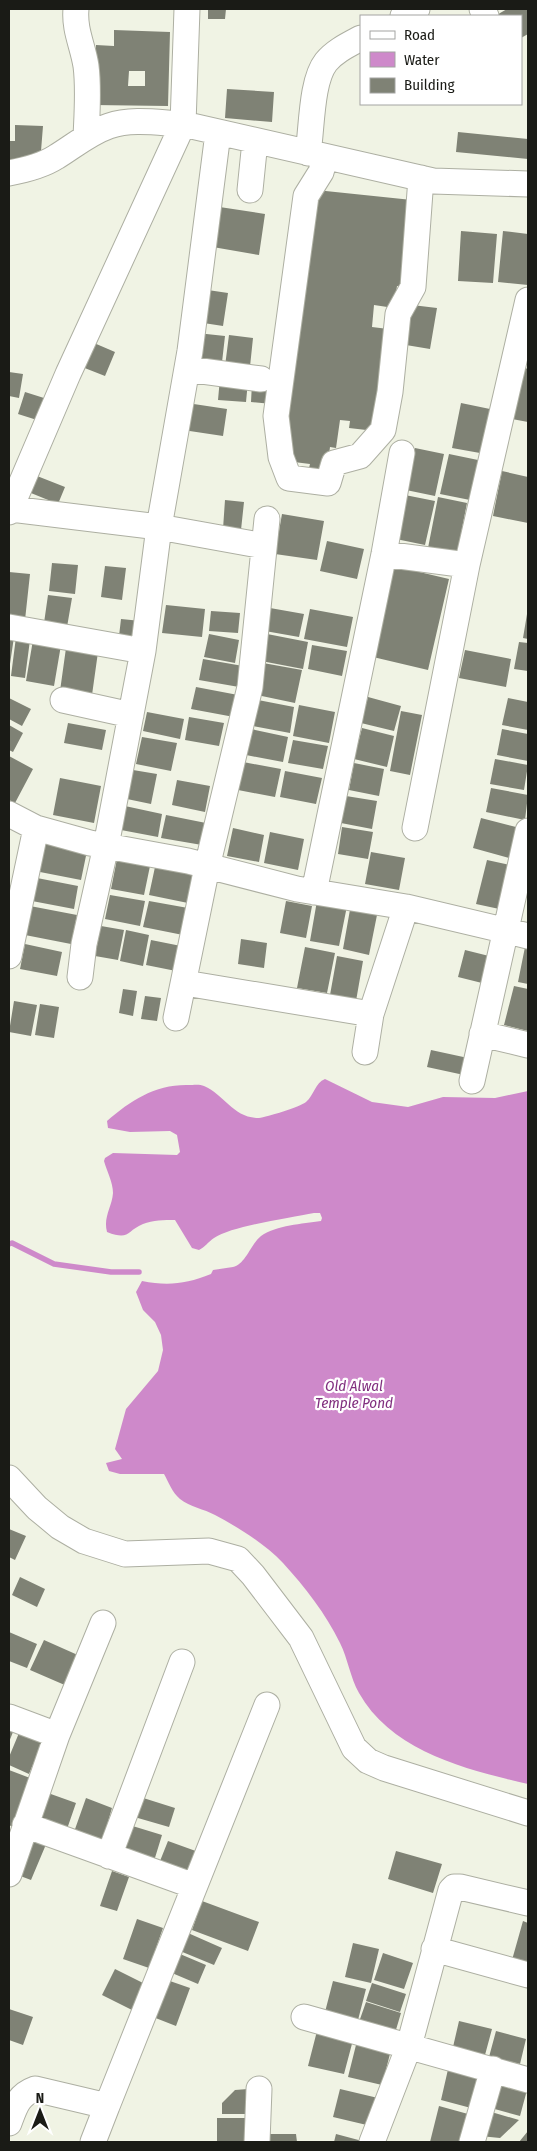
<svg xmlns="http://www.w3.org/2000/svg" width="537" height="2151" viewBox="0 0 537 2151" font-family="'Fira Sans Condensed',sans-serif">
<rect width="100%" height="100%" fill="#f0f3e4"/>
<!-- water -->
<path fill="#ce89ca" d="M325,1079l47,23 36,5 35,-10 52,1 33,-7v693c-60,-14 -136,-32 -169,-91 -9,-16 -11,-34 -19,-50 -14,-29 -35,-56 -57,-80 -19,-20 -44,-35 -68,-48 -11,-6 -25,-8 -35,-16 -8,-7 -11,-16 -16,-25h-44l-11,-3 -3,-8 16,-4 -7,-10 11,-40 32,-38 5,-21 -2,-15 -6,-13 -12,-12 -7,-18 6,-11c26,5 44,3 69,-7l2,-4c7,-1 13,-2 20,-3 12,-2 18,-23 28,-31 16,-11 41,-12 60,-15l1,-3 -2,-5h-6c-24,5 -82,13 -100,25 -6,4 -9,9 -15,12l-7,-2 -17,-28c-11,0 -22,0 -32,4 -17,7 -13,17 -36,8 -4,-15 5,-25 6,-39 0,-11 -6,-21 -9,-32l1,-3 8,-5 64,2 3,-3 -3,-17 -7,-4 -40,1 -22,-4 -1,-7c24,-21 49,-37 82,-36 4,0 11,-1 15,1 21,9 29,32 55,32 8,-1 41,-11 47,-16 8,-7 9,-19 19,-23z"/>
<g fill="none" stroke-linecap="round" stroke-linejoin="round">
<!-- stream -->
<path stroke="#ce89ca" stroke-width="5.5" d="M9,1244l3,-1 42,21 57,8h28"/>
</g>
<!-- building -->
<path fill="#7f8275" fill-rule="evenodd" d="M208,9h18l-1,10h-17z
M507,9h21v25l-7,4v-22h-26z
M114,30l56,2 -2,74 -74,-1 2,-60 18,1zM129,71h16v15h-17z
M227,89l47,3 -2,30 -47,-4z
M15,125l28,1 -2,25 -21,13 -11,-1v-22h6z
M458,132l70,7v20l-72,-7z
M316,190l96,10 -8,87 -7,-1 -3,22 -20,-3 -2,22 16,2 -13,102 -26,-3 1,-7 -10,-1 -4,28 -6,-1 -3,23 -18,-2 1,-4 -16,-2 1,-6 -6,-1 2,-18 -6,-1z
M213,206l52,8 -6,41 -52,-9z
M461,231l36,3 -4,49 -35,-2z
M503,231l25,3v51l-30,-3z
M201,289l27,4 -5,33 -26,-4z
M412,305l25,3 -7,41 -24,-4z
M197,333l28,3 -4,35 -28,-3z
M229,335l24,3 -4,38 -25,-2z
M87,340l28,12 -10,24 -28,-11z
M522,367l6,2v53l-16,-3z
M9,372l14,2 -4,24 -10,-2z
M220,378l28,3 -2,21 -28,-2z
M252,383l22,2 -2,19 -21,-2z
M25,392l19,6 -7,22 -19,-6z
M187,403l40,6 -4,27 -40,-6z
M461,403l29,6 -10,44 -28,-5z
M415,448l29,6 -9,42 -29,-6z
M449,454l29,6 -8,40 -30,-6z
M502,471l26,6v46l-35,-7z
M32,474l33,13 -7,17 -32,-13z
M405,495l30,6 -10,44 -29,-6z
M438,497l29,6 -10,51 -29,-6z
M225,500l19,2 -3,28 -18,-1z
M282,514l42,7 -7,39 -42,-6z
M327,541l37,8 -7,30 -37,-8z
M52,563l26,2 -3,29 -26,-3z
M105,566l21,2 -4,32 -21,-3z
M394,566l55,13 -21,91 -55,-13z
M9,572l21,2 -5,46 -16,-2z
M48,595l24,3 -5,29 -23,-4z
M166,605l39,4 -3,28 -40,-4z
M270,608l34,6 -5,23 -34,-6z
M310,609l43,8 -6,30 -43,-8z
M211,611l29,2 -2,20 -29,-2z
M527,614l1,1v24l-5,-1z
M121,619l20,2 -2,18 -20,-3z
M262,633l46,9 -5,27 -47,-9z
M209,634l30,6 -4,23 -31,-6z
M9,636l5,1 -4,27h-1z
M16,637l14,3 -5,38 -14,-2z
M33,640l28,5 -7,41 -28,-5z
M519,642l9,1v28l-14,-2z
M312,645l35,6 -5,25 -34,-7z
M66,648l32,4 -6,43 -32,-4z
M465,650l46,9 -5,28 -47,-9z
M203,659l40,7 -4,21 -40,-7z
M263,663l39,7 -7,33 -38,-8z
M196,687l42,8 -4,22 -43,-8z
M368,697l33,9 -7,25 -33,-8z
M9,698l22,11 -9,17 -13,-7z
M508,698l20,4v28l-26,-5z
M258,700l36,7 -4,26 -37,-7z
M299,705l36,7 -6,31 -36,-7z
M401,711l21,4 -12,60 -20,-4z
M147,712l37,7 -4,20 -37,-8z
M189,717l35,6 -5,23 -34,-6z
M68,723l38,7 -4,20 -38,-7z
M9,725l14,8 -10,19 -4,-2z
M362,728l32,8 -7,31 -33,-8z
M251,729l37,8 -5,25 -37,-7z
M502,729l26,5v27l-31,-6z
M142,737l35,6 -6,28 -35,-7z
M293,740l35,6 -5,23 -35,-6z
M9,756l24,13 -18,34 -6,-3z
M495,759l33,6 -4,25 -34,-6z
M243,762l38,7 -6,28 -37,-7z
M354,763l30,6 -5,27 -30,-6z
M133,770l24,4 -6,30 -24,-5z
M285,771l37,7 -6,26 -36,-7z
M60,778l41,8 -7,37 -41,-8z
M177,780l33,6 -5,26 -33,-7z
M491,788l37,7 -3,25 -39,-8z
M346,796l31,5 -5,28 -31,-6z
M125,806l37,8 -4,23 -37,-7z
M166,815l40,8 -4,22 -41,-7z
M481,818l43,11 -8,31 -43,-12z
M342,827l31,5 -5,27 -30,-5z
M233,828l31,7 -5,27 -32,-6z
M270,832l34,7 -6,31 -34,-7z
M45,843l42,8 -6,29 -41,-8z
M371,852l34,6 -6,32 -34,-6z
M117,859l33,7 -6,29 -33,-6z
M487,860l27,6 -10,44 -28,-6z
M155,867l38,8 -5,28 -39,-8z
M37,878l41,8 -4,23 -42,-8z
M110,895l35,6 -5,25 -35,-7z
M318,895l30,6 -9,45 -29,-5z
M149,901l39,7 -5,27 -40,-8z
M286,901l26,5 -6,32 -26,-5z
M351,904l27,6 -9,45 -26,-6z
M30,906l47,9 -6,29 -46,-9z
M101,926l23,4 -6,30 -23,-4z
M126,930l23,5 -6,31 -23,-5z
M241,939l26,4 -3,25 -26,-4z
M151,940l30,6 -5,25 -30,-6z
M526,942l2,1v41l-10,-2z
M25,944l37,8 -5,24 -37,-7z
M305,947l30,6 -8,40 -30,-5z
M465,950l24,6 -7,27 -24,-6z
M337,956l26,5 -7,40 -26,-6z
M514,986l14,3v42l-24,-6z
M123,989l14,2 -4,25 -14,-3z
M145,996l16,2 -4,23 -16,-2z
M14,1001l23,4 -6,31 -22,-4z
M40,1004l19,3 -5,31 -19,-3z
M431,1050l37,8 -4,17 -37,-8z
M9,1529l17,7 -11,24 -6,-3z
M20,1577l25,12 -8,18 -25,-12z
M9,1632l28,12 -10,24 -18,-7z
M44,1640l36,16 -13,30 -37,-16z
M9,1730l4,2 -4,10z
M19,1733l23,10 -13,31 -20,-9v-8z
M9,1770l21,8 -17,49 -4,-2z
M48,1793l28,10 -9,26 -29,-11z
M137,1796l38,12 -6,19 -38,-11z
M86,1798l26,10 -10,34 -28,-10z
M126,1824l36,11 -8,26 -36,-12z
M31,1836l16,6 -16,38 -16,-6z
M168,1841l36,13 -7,20 -37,-13z
M396,1851l46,13 -9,29 -45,-14z
M112,1871l17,6 -12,34 -17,-5z
M202,1901l57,21 -11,29 -56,-21z
M137,1919l26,9 -14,40 -26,-9z
M523,1921l5,2v41l-16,-4z
M188,1933l34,15 -8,17 -34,-14z
M353,1943l26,6 -8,34 -26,-6z
M383,1953l30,10 -9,26 -30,-9z
M180,1954l26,11 -8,19 -26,-11z
M115,1969l32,16 -13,26 -32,-16z
M167,1980l23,8 -14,38 -23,-9z
M333,1981l33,8 -8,31 -33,-8z
M372,1983l34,11 -6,18 -34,-11z
M366,2002l35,11 -6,20 -36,-11z
M9,2009l24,8 -10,28 -14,-5z
M459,2021l33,8 -7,26 -32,-8z
M317,2031l36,9 -9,34 -36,-8z
M496,2031l30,8 -6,25 -31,-7z
M357,2041l34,9 -9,35 -34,-8z
M449,2065l31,8 -9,35 -30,-8z
M498,2082l29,8 -7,26 -29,-8z
M248,2089v25h-26v-11l13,-13z
M340,2089l38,9 -7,28 -38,-9z
M439,2106l29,8 -7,28h-31z
M488,2111l31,9 -19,18 -20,-2z
M217,2118h30v23h-30z
M528,2131v11h-9z
M266,2134h30l1,8h-31z
M336,2134l30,8h-32z"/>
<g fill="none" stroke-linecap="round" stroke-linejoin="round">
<defs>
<path id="minor" d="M76,9c-2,21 7,37 10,57 3,23 1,47 0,71
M482,9l4,7
M403,16l14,-7
M308,153c4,-25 3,-72 18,-91 9,-11 22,-17 35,-24
M325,158l-4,14 -15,24 -30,220 5,41 8,21 39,5 6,-20 26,-7 23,-26 7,-38 8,-78 15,-27 8,-109
M9,173c16,-3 33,-7 47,-16 18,-11 33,-24 53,-31 23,-8 51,-3 74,-2l4,-115
M250,190l5,-49
M187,369l74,10
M11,509l148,18 105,19
M9,512l59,-138 115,-250 250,57 95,3
M384,554l83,11
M9,627l134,24
M63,700l68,15
M9,814l27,14 54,15 98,18 109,28 109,18 122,29
M415,828l52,-263 61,-265
M314,892l70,-338 18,-101
M9,956l27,-128
M80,977l4,-33 22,-98 37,-195 16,-124 31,-176 28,-218
M185,983l186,31
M176,1018l31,-151 43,-180 17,-168
M482,1034l46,11
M365,1052l6,-38 35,-107
M472,1081l56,-250
M9,1478l28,30 23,19 24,14 41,13 84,-3 29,8 15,16 48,63 53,110 14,13 16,7 144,45
M9,1717l48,18
M25,1825l169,61
M109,1856l73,-194
M9,1874l48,-139 46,-112
M434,1949l94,26
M304,2017l224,63
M9,2123c6,-16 9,-28 26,-34l72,17 160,-401
M93,2142l14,-36
M257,2142l2,-53
M372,2142l37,-96 42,-156 3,-3h6l68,16
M472,2142l21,-73"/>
</defs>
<!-- minor casing -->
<use href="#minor" stroke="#adafa2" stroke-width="27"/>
<!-- minor -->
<use href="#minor" stroke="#fff" stroke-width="25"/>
</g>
<g text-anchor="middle" stroke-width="4.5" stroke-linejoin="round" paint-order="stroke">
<!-- water labels -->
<g font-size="15" font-style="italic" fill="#812f7f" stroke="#fff">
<text x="354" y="1391">Old Alwal<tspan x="354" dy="17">Temple Pond</tspan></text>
</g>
</g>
<!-- border -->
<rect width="537" height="2151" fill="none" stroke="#1a1b16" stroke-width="20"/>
<!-- legend -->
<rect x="360" y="15" width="162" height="90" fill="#ffffff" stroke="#a3a4a2"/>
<rect x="370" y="31" width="25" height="8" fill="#ffffff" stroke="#a3a4a2"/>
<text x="404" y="40" font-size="15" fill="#1a1b16">Road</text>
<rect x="370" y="52" width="25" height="15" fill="#ce89ca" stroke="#a3a4a2"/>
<text x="404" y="65" font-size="15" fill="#1a1b16">Water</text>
<rect x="370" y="78" width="25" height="15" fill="#7f8275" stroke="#a3a4a2"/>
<text x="404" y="90" font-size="15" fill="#1a1b16">Building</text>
<!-- north arrow -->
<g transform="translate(40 2111)" stroke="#ffffff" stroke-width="4" paint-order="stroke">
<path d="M0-4L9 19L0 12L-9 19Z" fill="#1a1b16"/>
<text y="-8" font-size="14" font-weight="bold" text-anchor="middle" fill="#1a1b16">N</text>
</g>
</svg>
